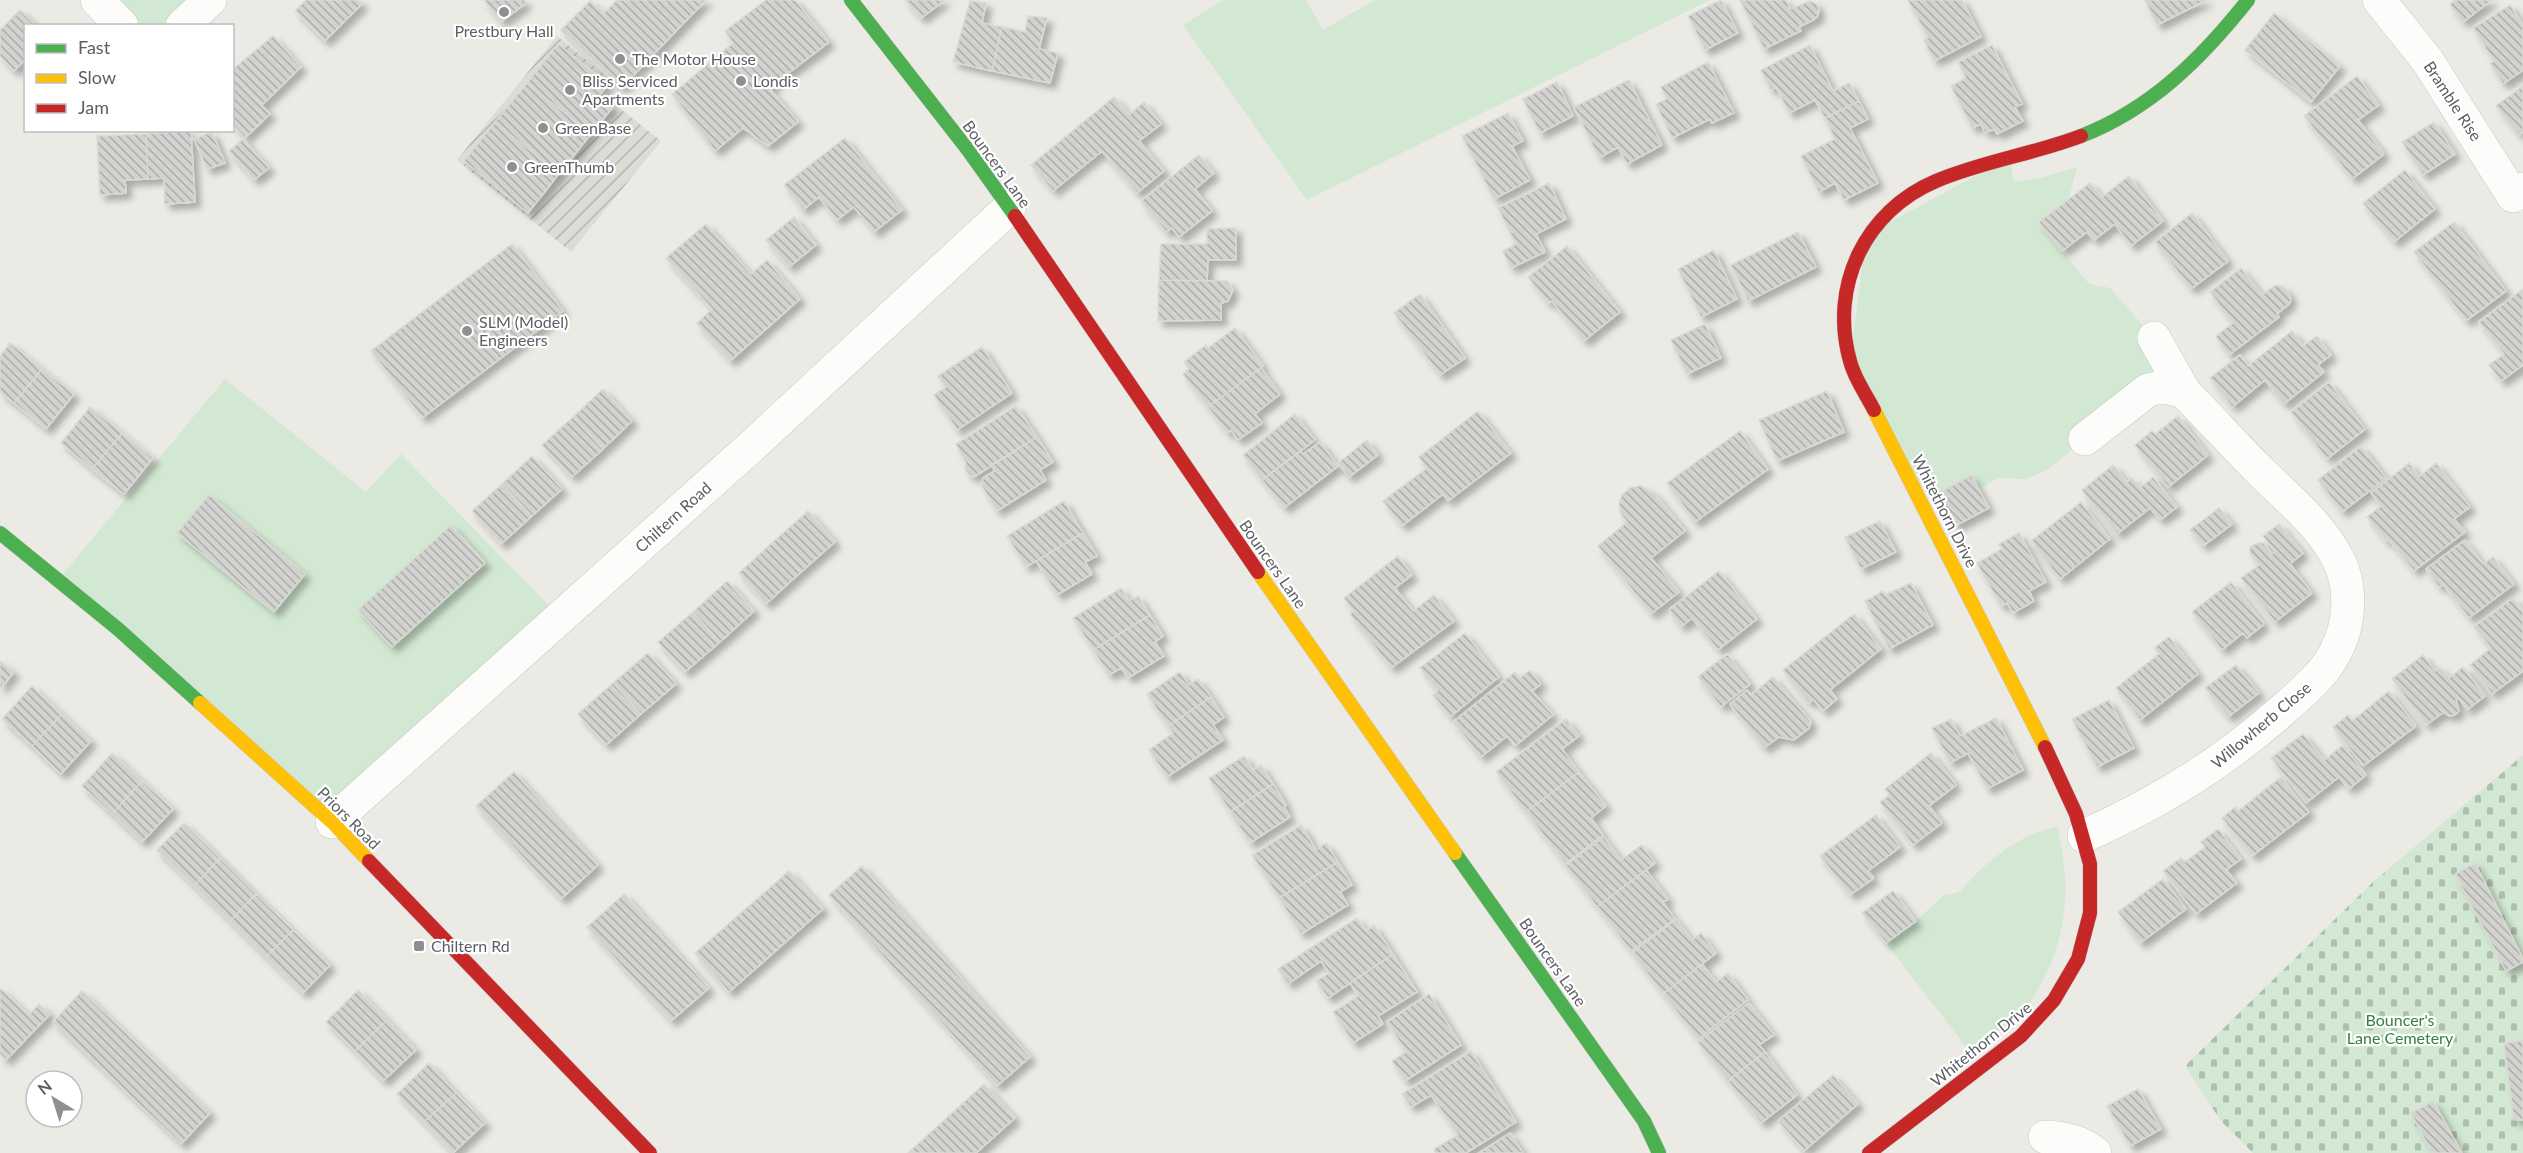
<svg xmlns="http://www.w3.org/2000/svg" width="2523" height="1153" viewBox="0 0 2523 1153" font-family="Lato,sans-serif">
<defs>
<pattern id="industrial-furrows" width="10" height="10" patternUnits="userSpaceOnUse" patternTransform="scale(1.5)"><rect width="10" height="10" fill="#dcdbd6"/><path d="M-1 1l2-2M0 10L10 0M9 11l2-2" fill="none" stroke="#b5b5b1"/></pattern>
<pattern id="cemetery-stones" width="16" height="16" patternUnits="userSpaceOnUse" patternTransform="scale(1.5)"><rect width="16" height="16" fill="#d2e8d2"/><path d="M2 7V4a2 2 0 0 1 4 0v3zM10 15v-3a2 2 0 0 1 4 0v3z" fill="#adbfae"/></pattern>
<pattern id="building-back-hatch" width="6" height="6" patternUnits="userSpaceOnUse" patternTransform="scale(1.5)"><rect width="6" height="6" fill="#d2d2cf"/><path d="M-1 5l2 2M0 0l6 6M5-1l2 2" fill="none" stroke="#adaeac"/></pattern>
<filter id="shadow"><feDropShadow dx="5.5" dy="5.5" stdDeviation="3" flood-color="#0004"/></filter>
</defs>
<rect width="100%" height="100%" fill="#ebeae5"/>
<!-- industrial -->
<path fill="url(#industrial-furrows)" d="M557,36l56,46 -10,13 58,46 -90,111 -114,-92z"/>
<!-- green -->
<path fill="#d2e8d2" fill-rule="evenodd" d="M97,0h113l-28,26 -60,-1z
M1223,0h83l17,30 52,-30h335l-403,200 -124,-175z
M2009,158l5,24 30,-5 33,-10 -8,31 -30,24 50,62 21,4 44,50 19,50 -88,51 -38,31 -21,9 -28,-1 -19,11 -8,-14 -32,18 -8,-14 -16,8 -65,-124 16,-128z
M225,379l141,113 35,-38 160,164 -229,204 -274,-242zM209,495l96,79 -31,38 -97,-79zM451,526l34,37 -93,84 -33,-37z
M2057,826c13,53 12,103 -13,152 -5,9 -10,20 -16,28 -13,15 -42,33 -59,45l-83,-108 30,-22 28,-26 15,-3 23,-24 24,-19 23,-14z"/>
<!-- cemetery -->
<path fill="url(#cemetery-stones)" d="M2523,755v398h-270l-32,-32 -36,-55 187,-183z"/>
<!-- building -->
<path fill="url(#building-back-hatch)" stroke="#dad9d4" stroke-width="1.5" filter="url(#shadow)" d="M306,0h52l4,4 -37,37 -30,-30z
M484,0h40l2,3 -25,19z
M617,0h89l-85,88 -60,-58 29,-29 14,12z
M766,0h29l34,42 -60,46 29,34 -30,24 -25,-18 -28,23 -43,-57 61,-51 -8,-12z
M905,0h40l-24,18z
M1721,0l17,33 -33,17 -17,-34z
M1740,0h46l4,9 20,-8 6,3 3,5 -1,7 -5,4 -14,7 2,4 -37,18z
M1908,0h54l19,37 -47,24 -10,-21 4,-2z
M2145,0h62l-50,25z
M2454,0h38l-29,22 -13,-17z
M970,1l16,2 -4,20 20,4 -10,44 -39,-9z
M2510,5l13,20v45l-20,14 -13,-20 4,-3 -21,-33z
M20,10l16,16h-10v33l-12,12 -14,-15v-26z
M2274,13l66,53 -29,36 -66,-52z
M1028,16l19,2 -8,31 19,4 -8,30 -58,-12 10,-44 23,5z
M273,36l28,31 -39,38 -30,-31v-4z
M558,44l51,40 -10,12 14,11 -22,27 -64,-51z
M1810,45l23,46 16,-8 10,18 -34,17 -10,-18 -26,13 -13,-26 -5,3 -10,-20z
M1992,45l30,59 -7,3 8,14 -26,13 -3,-5 -9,4 -4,-9 -9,4 -21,-42 15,-8 -8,-16z
M1708,62l26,51 -22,10 -2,-4 -38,19 -16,-34 11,-5 -6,-12z
M232,74l38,40 -25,24 -13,-14z
M2357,76l22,29 -21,15 26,34 -32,25 -48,-63z
M1629,80l33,65 -35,19 -9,-17 -19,11 -25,-51z
M1557,82l16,34 -33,17 -17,-34z
M527,83l64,51 -32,40 -64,-52z
M2523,86v46l-4,3 -23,-29z
M1114,97l15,18 15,-13 17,22 -22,17 25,30 -27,22 -35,-42 -49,40 -22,-26z
M1859,101l9,18 -18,9 28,55 -34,17 -9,-17 -16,9 -18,-36 34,-17 -10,-21z
M1508,113l15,28 -11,5 18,34 -36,19 -32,-63z
M495,122l64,52 -31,39 -64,-52z
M2434,122l21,32 -32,21 -21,-33z
M191,131l4,71 -30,2 -1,-26 -16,1 -2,-45z
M212,132l13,31 -18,6 -13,-30z
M146,134l2,45 -23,1 1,13 -26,2 -3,-59z
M845,138l57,72 -28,22 -20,-25 -17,13 -18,-23 -16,13 -19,-25z
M243,139l26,29 -15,12 -25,-29z
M1199,155l15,18 -19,16 17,22 -33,26 -7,-9 -6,4 -25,-31z
M2405,170l30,39 -41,33 -31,-39z
M2129,176l34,45 -32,25 -16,-22 -21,16 -7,-8 -25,19 -23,-29 51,-39 12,14z
M1549,183l17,36 -30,15 9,18 -34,16 -8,-17 13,-7 -18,-36z
M2192,213l36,48 -37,28 -36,-47z
M794,217l22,28 -27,22 -23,-27z
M2454,222l52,69 -40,30 -52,-69z
M706,224l45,50 16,-14 33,39 -70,62 -33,-38 15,-14 -46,-51z
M1236,228v32h-28l-1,21 -48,-1 2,-36h46v-15z
M1798,232l18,35 -68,34 -17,-36z
M512,244l51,67 -141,107 -51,-67z
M1567,246l53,66 -36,29 -32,-40 -4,2 -20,-26z
M1714,250l23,49 -36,18 -23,-48z
M2241,268l21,27 12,-9h7l6,4 4,10 -2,4 -12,10 2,3 -50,38 -13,-19 17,-13 -23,-31z
M1159,280l68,1 6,9 -5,11 -7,2v17l-63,1z
M2523,289v76l-22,16 -12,-16 15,-11 -25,-32z
M1420,294l45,64 -25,17 -46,-62z
M1705,324l16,34 -34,16 -16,-34z
M1235,328l28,38 -55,41 -25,-33 6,-5 -5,-7 22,-17 2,3z
M2292,331l11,15 14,-10 14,19 -13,10 6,7 -40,32 -19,-24 -33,27 -22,-29 30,-23 8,11z
M10,343l32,26 -28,34 -14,-11v-36z
M982,347l30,46 -55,37 -23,-35 12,-8 -8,-11z
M1261,368l19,26 -25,20 7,9 -24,17 -7,-10 -4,3 -19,-26z
M42,369l32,25 -28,35 -32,-26z
M2329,382l36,47 -38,30 -36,-47z
M603,389l29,32 -29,28 -30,-32z
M1827,391l17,41 -67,29 -18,-41z
M1016,406l21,31 -63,40 -5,-2 -4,-6 1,-6 -10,-19z
M90,407l32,26 -30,36 -31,-26z
M1478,411l33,42 -63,48 -5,-7 -41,32 -19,-25 44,-33 -8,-11z
M1295,414l20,26 -53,40 -19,-25z
M2178,416l30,39 -40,32 -33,-42 17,-14 3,3z
M573,417l30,32 -31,28 -30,-32z
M1740,431l28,38 -73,53 -28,-39z
M122,433l31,25 -29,36 -32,-25z
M1037,437l16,25 -13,8 6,10 -49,31 -16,-26 2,-7 12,-7 -4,-6z
M1367,440l11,15 -29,22 -11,-14z
M1320,442l18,24 -54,42 -22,-28 38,-29 3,3z
M2361,446l25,32 -44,34 -24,-32z
M532,456l30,33 -30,27 -30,-32z
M2409,463l10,14 17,-14 34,44 -16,12 11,13 -51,39 -26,-32 -2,2 -19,-24 14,-11 -10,-13z
M2113,465l14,17 5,-4 8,10 13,-11 24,30 -17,13 -10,-12 -33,26 -35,-44z
M1971,475l18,33 -34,18 -16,-33z
M502,484l30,32 -31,28 -29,-33z
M1640,486l14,7 31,38 -34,27 28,34 -28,22 -53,-68 29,-24 -6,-8 -2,-10 3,-9 8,-7z
M209,495l96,79 -31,38 -97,-79z
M1064,501l19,32 -57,34 -19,-31z
M2081,502l29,37 -50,40 -29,-38z
M2219,508l13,16 -29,22 -13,-16z
M808,511l27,31 -34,30 -28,-30z
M1880,521l16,31 -35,17 -16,-32z
M2279,524l24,29 -13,11 22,29 -37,29 -34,-44 18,-13 -9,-12v-6l8,-4h5l9,11 3,-3 -12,-15z
M451,525l34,38 -93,84 -34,-37z
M1083,533l14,23 -12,6 7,12 -35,21 -21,-34z
M2019,533l27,49 -17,9 5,10 -21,12 -6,-10 -6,3 -24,-43 25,-14 -3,-5z
M2465,540l18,24 10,-7 21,27 -45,34 -26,-34 -4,3 -13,-18z
M773,542l28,30 -35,32 -27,-31z
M1398,556l14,19 -17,13 18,23 21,-16 20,26 -63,47 -41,-54 4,-3 -10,-13z
M1719,571l38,48 -39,31 -26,-32 -11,9 -12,-17z
M727,581l27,30 -34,31 -27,-30z
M2231,582l33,42 -17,14 -4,-5 -21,17 -30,-38z
M1911,583l22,42 -44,24 -24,-48 18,-10 2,4z
M1121,588l8,13 9,-5 12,19 -57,35 -20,-32z
M2513,598l10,13v60l-31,23 -22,-29 21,-17 -17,-21z
M693,612l27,30 -35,30 -27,-30z
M1854,614l27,35 -51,41 7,9 -14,12 -10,-12 -4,4 -26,-33z
M1150,615l13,21 -8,6 9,14 -36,22 -7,-10 -12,7 -16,-25z
M1465,633l34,44 -49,40 -17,-22 5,-4 -18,-23z
M2169,637l29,37 -58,46 -24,-32 43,-34 -5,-6z
M648,653l28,31 -35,30 -28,-31z
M1727,654l23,30 -29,23 -23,-30z
M2423,655l12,16 5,-4 9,11 14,-11 22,29 -18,14 -8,-12 -3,2 3,11 -4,4 -6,1 -5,-4 -18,13 -34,-46z
M0,661l14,11 -14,17z
M2236,665l23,28 -31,24 -23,-29z
M1530,670l11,14 -9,7 21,24 -38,31 -8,-10 -26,21 -28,-35 62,-50 5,6z
M1180,672l9,13 9,-6 13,18 -43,29 -21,-32z
M1773,677l38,45 -2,6 -15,12 -15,-3 -15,11 -34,-44 17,-14 4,5z
M613,683l28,31 -35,31 -28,-31z
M32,686l30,28 -30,32 -30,-27z
M2389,691l27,35 -53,40 -30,-39 15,-12 4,6z
M1211,697l13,20 -11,8 10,15 -56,37 -18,-27 24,-17 -5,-7z
M2109,700l25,48 -37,19 -25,-48z
M62,714l29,27 -30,33 -29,-28z
M1996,718l27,52 -36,19 -19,-36 -18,10 -18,-35 19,-9 9,17z
M1566,719l13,17 -17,13 17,23 -53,40 -30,-40z
M2303,734l21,26 19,-15 23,30 -17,14 -10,-12 -33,26 -35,-45z
M112,753l30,28 -30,33 -30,-28z
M1931,753l25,32 -27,21 13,17 -29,22 -33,-43 10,-7 -5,-6z
M1244,756l9,14 8,-5 12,19 -43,28 -21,-34z
M514,772l84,93 -37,34 -85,-93z
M1579,772l27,34 -15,12 12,17 -38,29 -39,-52z
M2281,777l28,35 -57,44 -30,-38 13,-11 3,4z
M142,781l31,28 -31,33 -30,-28z
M1273,784l13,21 -2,2 6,10 -40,26 -20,-31z
M1876,815l24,32 -32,24 6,7 -24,17 -30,-39z
M184,823l36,35 -26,28 -37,-36z
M1301,825l15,25 10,-7 12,19 -59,36 -27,-43z
M2218,829l23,30 -15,11 11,13 -41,31 -33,-43 18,-13 4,4 20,-15 -4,-5z
M1604,837l17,23 21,-15 13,18 -58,44 -31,-42z
M220,858l36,36 -26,27 -36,-35z
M1338,862l14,23 -12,7 8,13 -47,29 -22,-36z
M2475,863l48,96v3l-17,9 -51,-97z
M862,866l168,191 -33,29 -168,-191z
M1646,870l22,29 -5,3 12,17 -44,32 -34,-44z
M789,871l34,38 -94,83 -34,-39z
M2163,879l23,30 -46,34 -22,-31z
M1893,891l23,30 -30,22 -24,-30z
M256,894l37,36 -27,27 -36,-36z
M624,894l85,94 -38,33 -84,-94z
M1357,918l9,13 8,-6 19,29 -65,44 -12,-17 13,-8 -8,-12 -33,23 -10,-15z
M1676,919l16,21 9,-7 15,20 -53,41 -31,-41z
M293,930l37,35 -27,28 -37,-36z
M1393,954l24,38 -39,24 5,8 -30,19 -20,-31 25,-16 -8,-13z
M1702,964l14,18 12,-9 20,27 -50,39 -35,-45z
M0,988l29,27 10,-11 11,10 -44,46 -6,-6z
M358,990l29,30 -32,31 -29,-29z
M82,991l128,122 -29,31 -128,-122z
M1429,994l32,51 -56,36 -13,-20 14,-9 -19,-30z
M1749,1003l25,32 -15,10 6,7 -37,29 -30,-39z
M387,1020l29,30 -33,31 -28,-30z
M2523,1041v79h-9l-10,-77z
M1471,1051l45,71 -50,31h-30l-2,-4 24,-14 -27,-40 -20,12 -9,-13z
M1765,1052l32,43 -36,28 -33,-42z
M429,1063l27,30 -32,29 -27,-28z
M1833,1075l25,29 -54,47 -26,-30z
M984,1084l31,34 -39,35h-68z
M2138,1089l23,40 -31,17 -23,-40z
M456,1093l29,30 -32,30 -29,-31z
M2433,1101l29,52h-30l-21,-40z
M1510,1133l13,20h-44z"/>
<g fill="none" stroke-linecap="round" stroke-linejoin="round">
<defs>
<path id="street" d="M97,0l25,26
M2379,0l48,60 86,136 10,-7
M182,26l28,-26
M2154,338l31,55
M332,822l422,-378 255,-236
M2084,836c75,-33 141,-74 202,-129 19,-17 40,-34 51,-58 13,-26 15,-62 2,-88 -18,-37 -53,-64 -81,-92 -25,-25 -48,-51 -73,-76 -13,-6 -23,-7 -37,-3l-63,49
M2045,1137c20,1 34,4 50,16"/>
<path id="fast" d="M851,0l117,150 47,66
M2081,136c70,-27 121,-78 167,-136
M0,533l118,96 82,74
M1455,853l189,268 15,32"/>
<path id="slow" d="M1874,410l171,337
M1258,572l197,281
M200,703l132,119 37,39"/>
<path id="jam" d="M1015,216l243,356
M1874,410c-8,-16 -20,-32 -24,-49 -21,-75 15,-150 86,-180 47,-20 98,-27 145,-45
M369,861l281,292
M1869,1153l152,-117 33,-36 24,-41 12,-46v-49l-14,-50 -31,-67"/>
</defs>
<!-- street casing -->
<use href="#street" stroke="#c7c7c6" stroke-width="34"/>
<!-- fast casing -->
<use href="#fast" stroke="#c8c8c7" stroke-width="15"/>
<!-- slow casing -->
<use href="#slow" stroke="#c8c8c7" stroke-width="15"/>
<!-- jam casing -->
<use href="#jam" stroke="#c8c8c7" stroke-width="15"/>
<!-- street -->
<use href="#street" stroke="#fcfcfb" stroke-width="33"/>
<!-- fast -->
<use href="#fast" stroke="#4caf50" stroke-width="14"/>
<!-- slow -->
<use href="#slow" stroke="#ffc107" stroke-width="14"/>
<!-- jam -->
<use href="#jam" stroke="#c62828" stroke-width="14"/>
</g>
<!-- markers -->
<g fill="#8d8f90" stroke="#fff" stroke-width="2">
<circle cx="504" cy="12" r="6"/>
<circle cx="620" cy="59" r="6"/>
<circle cx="741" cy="81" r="6"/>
<circle cx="570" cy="90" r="6"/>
<circle cx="543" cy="128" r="6"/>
<circle cx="512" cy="167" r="6"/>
<circle cx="467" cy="331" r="6"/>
<rect x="413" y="940" width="12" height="12" rx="3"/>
</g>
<g text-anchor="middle" stroke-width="4.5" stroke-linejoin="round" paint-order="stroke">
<!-- poi labels -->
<g font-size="16" fill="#5b5e63" stroke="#fff" text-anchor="start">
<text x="504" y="37" text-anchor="middle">Prestbury Hall</text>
<text x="632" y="65">The Motor House</text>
<text x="582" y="87">Bliss Serviced<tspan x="582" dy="18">Apartments</tspan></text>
<text x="753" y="87">Londis</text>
<text x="555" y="134">GreenBase</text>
<text x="524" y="173">GreenThumb</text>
<text x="479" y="328">SLM (Model)<tspan x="479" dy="18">Engineers</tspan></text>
<text x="431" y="952">Chiltern Rd</text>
</g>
<!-- street labels -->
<g font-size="16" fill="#5b5e63" stroke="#fff">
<text transform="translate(2453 101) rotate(57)" y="6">Bramble Rise</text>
<text transform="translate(997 164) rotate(54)" y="6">Bouncers Lane</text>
<text transform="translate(1945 511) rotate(63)" y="6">Whitethorn Drive</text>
<text transform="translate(673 517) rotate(-42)" y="6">Chiltern Road</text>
<text transform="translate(1273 564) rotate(55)" y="6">Bouncers Lane</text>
<text transform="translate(2261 725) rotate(-40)" y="6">Willowherb Close</text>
<text transform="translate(349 818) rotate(45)" y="6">Priors Road</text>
<text transform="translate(1553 962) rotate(55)" y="6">Bouncers Lane</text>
<text transform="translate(1981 1044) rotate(-39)" y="6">Whitethorn Drive</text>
</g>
<!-- park labels -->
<g font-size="16" fill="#33823f" stroke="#fff">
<text x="2400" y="1026">Bouncer's<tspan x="2400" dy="18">Lane Cemetery</tspan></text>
</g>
</g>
<!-- legend -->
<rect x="24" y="24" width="210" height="108" fill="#ffffff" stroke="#bdbfc1" stroke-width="1.5"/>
<rect x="36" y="44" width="30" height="9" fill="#4caf50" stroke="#bdbfc1" stroke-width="1.5"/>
<text x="78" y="54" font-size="18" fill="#5b5e63">Fast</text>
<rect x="36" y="74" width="30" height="9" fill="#ffc107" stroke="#bdbfc1" stroke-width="1.5"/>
<text x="78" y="84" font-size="18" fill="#5b5e63">Slow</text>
<rect x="36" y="104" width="30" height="9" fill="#c62828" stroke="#bdbfc1" stroke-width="1.5"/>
<text x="78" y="114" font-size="18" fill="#5b5e63">Jam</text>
<!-- north arrow -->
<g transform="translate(54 1099) rotate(322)"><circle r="28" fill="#ffffff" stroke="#bdbfc1" stroke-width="1.5"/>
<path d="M0-4.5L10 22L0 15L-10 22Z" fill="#8d8f90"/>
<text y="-9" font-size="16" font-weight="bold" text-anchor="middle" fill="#5b5e63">N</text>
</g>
</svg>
